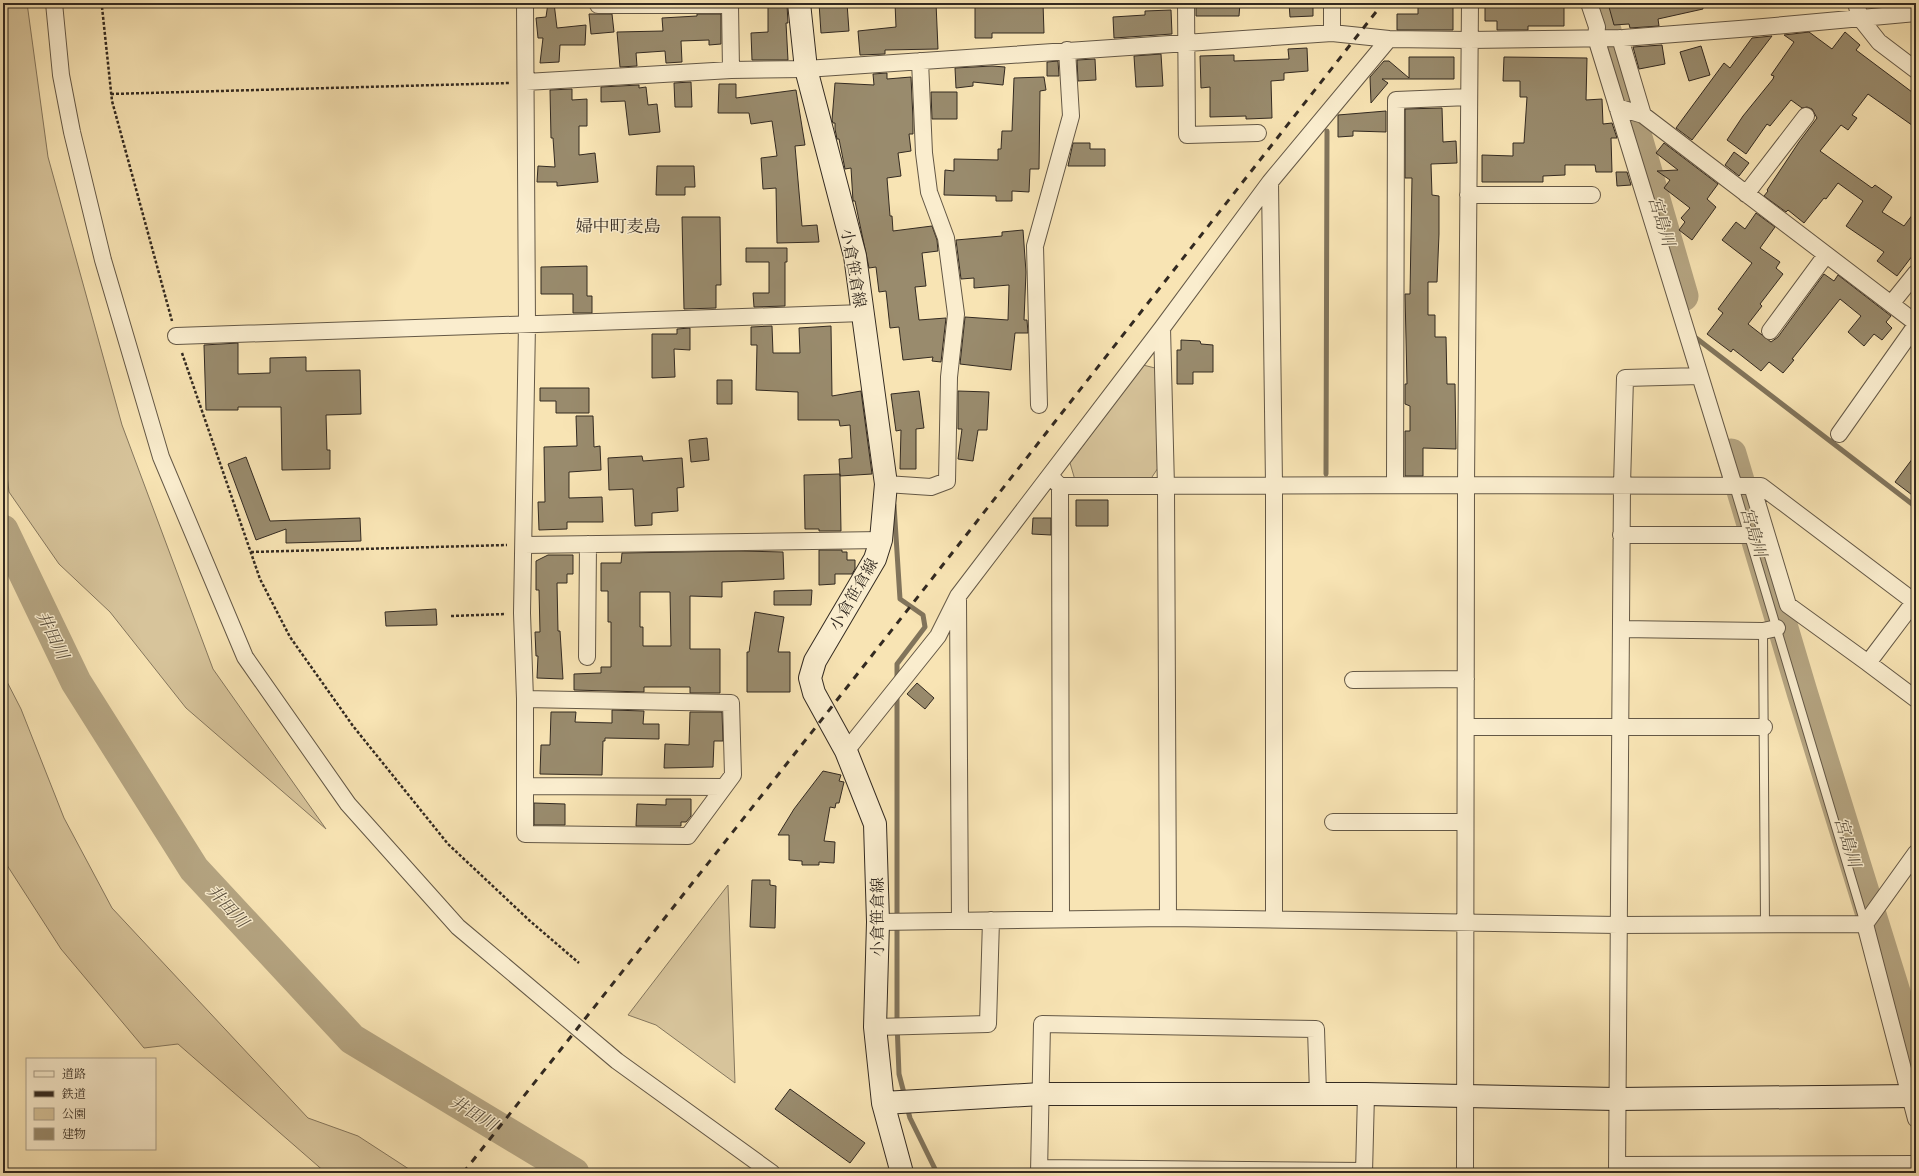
<svg xmlns="http://www.w3.org/2000/svg" width="1919" height="1176" viewBox="0 0 1919 1176" font-family="'Gentium Book Plus','Noto Serif JP',serif">
<rect width="100%" height="100%" fill="#f8e4b4"/>
<filter id="stains"><feTurbulence type="fractalNoise" baseFrequency=".005" numOctaves="4"/><feColorMatrix values="0 0 0 0 .2 0 0 0 0 .09 0 0 0 0 .02 0 0 0 .5 -.17"/></filter>
<radialGradient id="worn" r=".72"><stop offset=".6" stop-color="#630" stop-opacity="0"/><stop offset="1" stop-color="#630" stop-opacity=".3"/></radialGradient>
<!-- green -->
<path fill="#d7c49b" stroke="#85775e" d="M3,3h24l21,154 74,268 91,244 113,160 -140,-121 -76,-96 -51,-48 -50,-72 -6,-51z
M1143,365l16,4 1,96 -10,15h-75l-5,-17z
M3,674l18,35 43,109 48,90 196,210 50,18 57,37h-89l-148,-129 -34,4 -83,-99 -58,-90z
M728,885l7,198 -79,-58 -28,-10z"/>
<g fill="none" stroke-linecap="round" stroke-linejoin="round">
<!-- stream -->
<path stroke="#81745b" stroke-width="5" d="M1696,338l220,169
M1326,474l1,-343
M894,505l6,94 23,16 2,12 -28,37v16
M897,694v329l2,51 6,23
M907,1107l3,11 27,55"/>
<!-- river -->
<path stroke="#b5a582" stroke-width="31" d="M1598,3l85,293
M1731,454l71,238 114,368
M3,530l73,152 118,187 158,170 222,134"/>
</g>
<!-- building -->
<path fill="#998b6d" stroke="#332a21" fill-rule="evenodd" d="M548,3h6l3,25 29,-3 -1,20h-25l-1,17 -19,1 3,-25h-5l-2,-20 10,-1z
M819,3h28l2,28 -28,2z
M895,3h41l2,46 -53,1v4l-25,1 -2,-24 38,-4z
M975,3h68l1,30h-52v5h-17z
M1196,3h44l-1,13h-43z
M1289,3h24v13l-23,1z
M1423,3h30v27h-56v-16h21v-7h5z
M1485,3h79v23h-36v4h-31v-9h-12z
M1624,3h78l1,6 -45,10 1,7 -29,2 -1,-4 -15,1 -5,-18z
M787,5l1,18h-2l2,37h-36l-1,-27 17,-1v-26z
M1171,10l1,24 -58,4 -1,-21 32,-2v-4z
M589,14h23l2,18 -23,2z
M697,14h24v30l-12,1v-5l-28,1 1,21 -16,1 -1,-12 -29,2 1,13 -17,1 -3,-35 46,-1 -1,-13 35,-2z
M1809,32l23,17 13,-17 15,13 -4,5 60,45v33l-48,-34 -16,21 5,3 -9,12 -7,-5 -21,26 52,37 3,-3 17,12 -10,15 22,14 12,-16v41l-19,25 -20,-15 7,-9 -38,-26 17,-25 -25,-18 -12,16 -2,-1 -20,25 -16,-13 -2,2 -22,-16 4,-5 -1,-1 32,-48 18,-24 -5,-9 -5,-2 -5,1 -11,-8 -21,26 -3,-2 -21,30 -19,-14 16,-24 30,-37 1,-3 -3,-1 23,-33 -10,-7z
M1772,36l-80,104 -16,-12 48,-65 6,5 22,-30z
M1662,45l3,19 -26,5 -6,-22z
M1701,46l9,29 -21,6 -9,-29z
M1307,48l1,23 -24,2v7l-13,1 1,37 -26,1v-3l-36,1v-30l-9,1 -1,-32 34,-1v6l55,-2 -1,-10z
M1161,54l2,32 -27,1 -2,-31z
M1409,57h45v22h-72l6,4 -17,20 -1,-26 14,-16h5l20,17z
M1504,57l83,1 -1,42 16,-1 1,25 9,-1 5,15h-6l1,34h-16l-1,-7h-30v10l-22,1v6h-61v-27l31,1v-13h11l3,-46h-7v-16h-17z
M1095,59l1,21 -18,1 -1,-21z
M1058,61l1,15h-12v-14z
M992,66l13,1 -2,18 -30,-3v4l-17,2 -1,-20z
M887,73v6l24,-2 2,42v15h-4l2,17 -13,2 3,23 -14,2 3,38h2l1,15 39,-5 5,14 1,11 -16,2 4,33 -11,1 4,33 27,-2 -5,44 -9,-1 1,-4 -30,3 -4,-33 -9,1 -4,-37 -7,1 -3,-25 -7,1 -14,-67h-2l-2,-33 -6,1 -6,-30h-2l-2,-10v-6h-2l-1,-3 3,-37 39,2 -1,-11z
M1044,77l2,13 -6,1 -1,78h-9l-1,23 -17,-1v10h-16v-5l-52,-1 1,-25 9,1v-12l44,1v-11h3l1,-18h10l2,-53z
M691,82l1,25h-17l-1,-24z
M719,84h17v14l60,-8 9,55 -10,1 7,80 15,-1 2,17 -42,1 -1,-55 -13,1 -2,-31 16,-2 -5,-35 -21,3 -2,-11h-31z
M639,85v3l7,-1 2,18 9,-1 3,28 -31,3 -4,-34 -24,1v-15z
M572,89v11l15,-1v27h-8v29l16,-2 3,29 -41,4v-4h-20l1,-16 17,1 -2,-29h-2l-1,-48z
M931,92h26v27h-25z
M1442,108l1,34 13,-1 1,22 -26,1 1,31 7,1v38l-2,48h-9v33h7v22h11l1,47h8l1,65 -33,-1v28h-18v-45h5v-25l-5,-2v-20h2l-2,-90h5l2,-116h-7v-69z
M1386,111v21l-33,-1v5l-15,1v-22z
M1073,143h17v6h15v17h-37z
M1664,143l54,41 -11,15 9,8 -24,33 -13,-10 6,-8 -4,-4 9,-10 -26,-20 6,-8 -13,-9 21,-1 -22,-17z
M1734,152l15,11 -10,13 -14,-11z
M657,166h37l1,21h-10v8h-29z
M1616,172h11l4,13 -14,1z
M1756,213l19,14 -15,21 20,14 -4,6 7,6 -23,30 2,2 -14,18 23,18 7,-5 46,-63 10,7 4,-6 53,41 -5,6 6,6 -10,12 -8,-6 -10,12 -16,-14 13,-16 -21,-17 -48,60 2,1 -11,13 -14,-11 -8,9 -28,-22 -2,3 -24,-18 16,-21 -5,-4 34,-46 -30,-23 14,-18 9,7z
M682,217h38l1,68h-5v23l-32,1z
M1023,230l3,42 -2,48h3l1,13h-13l-4,37 -51,-6 5,-47 43,3 1,-35 -35,3v-10l-13,1 -5,-39 46,-4v-4z
M746,248h41v14h-2v44l-31,1 -1,-14h16v-31h-23z
M587,266v30h5v17h-19v-19h-32v-27z
M772,326l1,27h27l-1,-25 32,-2 1,70 29,-5 11,83 -32,2 -1,-17 13,-1 -2,-33 -10,1 -1,-6h-41v-28l-42,-2 1,-45h-6v-18z
M690,328v22l-16,-1 1,28 -23,1v-44h25v-5z
M1181,340l19,1 1,3 12,1v27h-20v12h-16v-34h4z
M238,343v31l32,-1v-15l36,-1v14l54,-1 1,44 -35,1 1,35h3v19l-48,1 -1,-63h-43v3h-32l-2,-65z
M717,380h15v24h-15z
M540,388h49v25h-33v-12h-16z
M919,391l5,37 -8,1v40h-16l1,-39 -5,1 -5,-37z
M958,391l31,1 -2,38h-9l-5,31 -15,-2 4,-30h-4z
M576,416h17l1,31 6,-1 1,24 -32,2v26l33,-1 1,25h-36v7l-28,1 -1,-28h7l-1,-55 33,-1z
M707,438l2,22 -18,2 -2,-22z
M1916,454v44l-21,-16z
M642,456l1,5 39,-3 2,29 -7,1 1,23 -26,2v12l-17,1 -2,-37 -24,1 -1,-32z
M246,457l24,64 90,-3 1,23 -75,2v-14l-30,11 -28,-76z
M840,474l1,57h-22v-2h-14l-1,-54z
M1076,500h32v26h-32z
M1033,518h18v17l-19,-1z
M819,550h23v2h5v8h8v9l-3,5h-17v10l-16,1z
M741,551l42,1 1,27 -62,3v15l-32,-1v53h30v44h-30v-6h-46v5l-70,-2v-16l27,-1v-6h10v-45h-3v-31h-7v-28h20l1,-10zM640,592h30l1,54h-28v-19h-3z
M548,555h25v19h-6v9h-10l1,48h2l3,48 -26,-1 1,-22h-2l-1,-24h5l-1,-42h-3v-29z
M812,590l-1,15h-37v-14z
M436,609l1,16 -51,1 -1,-14z
M755,612l29,5 -6,35h12v40h-43v-40h2z
M917,683l17,15 -9,11 -18,-15z
M612,710l32,1 -1,13h16v15l-54,-1v3h-2l-1,34 -62,-1 1,-29h9l1,-33h25l-1,10 37,1z
M690,712h32l1,29h-9l-1,26 -49,1 1,-24 24,1z
M823,771l18,4 -2,6 5,1 -5,21h-3l-1,5 -5,-1 -6,34 11,1 -1,21 -15,-1v3h-17v-4l-13,-1v-25h-11l16,-26z
M666,799h25v17l-5,6h-5v4h-45l1,-22 29,1z
M534,803l31,1v21h-31z
M752,880h18v5l6,1 -1,42 -25,-1z
M790,1089l75,54 -15,20 -75,-54z"/>
<g fill="none" stroke-linecap="round" stroke-linejoin="round">
<defs>
<path id="lane" d="M1734,486l131,438
M1763,631l2,294"/>
<path id="street" d="M54,3l7,72 11,57 31,128 58,197 84,200 103,147 110,123 159,134 155,112
M1186,3l1,132 71,-2
M1589,3l8,24 -1,11 138,448
M1856,3l4,15 19,24 37,28
M598,5h132l1,65
M1332,33v-30
M1620,38l23,77
M526,82l205,-12 75,-1 526,-36 57,6 80,1 154,-2 129,-10 164,-15
M1617,107l26,8 273,208
M1270,182l4,303v434
M1746,194l60,-78
M1468,195h124
M1891,304l25,-31
M1162,328l4,159 2,431
M1770,331l56,-76
M176,336l687,-23
M1039,405l-4,-159 36,-130 -4,-66
M1839,434l77,-109
M1053,479l7,7 1,432
M886,484l45,3 16,-6 2,-104 7,-63 -10,-76 -17,-46 -5,-39 -4,-92
M1395,485l1,-385 73,-3
M1060,486l406,-1 295,1 155,117
M1752,486l36,119 80,58 46,-61
M1621,535h128
M524,545l357,-5
M958,600l2,321
M1621,629l142,2 14,-3
M587,657l1,-113
M1868,663l48,36
M1353,680l113,-1
M525,699l206,4 2,72 -45,61 -163,-2v-135l-3,-86 5,-289 -2,-321
M1466,727h298
M846,751l92,-115 20,-40 204,-268 108,-146 119,-143
M525,786l199,1
M1333,822h132
M878,922l290,-4 450,7 247,-1 51,-71
M1865,924l51,195
M875,1027l113,-3 3,-104
M1617,1165l299,-1
M1039,1168l325,3
M1039,1173l3,-149 274,5 2,65
M1364,1173l2,-79
M1465,1173l1,-688 4,-482
M1617,1173l5,-688 3,-107 75,-2"/>
<path id="secondary" d="M799,3l7,66 49,187 31,228 -5,56 -6,19 -60,102 -5,17 4,15 32,58 29,73 3,98 -3,105 8,76 19,70
M883,1103l158,-9h325l251,5 299,-3"/>
</defs>
<!-- lane casing -->
<use href="#lane" stroke="#645846" stroke-width="10"/>
<!-- street casing -->
<use href="#street" stroke="#645846" stroke-width="18"/>
<!-- secondary casing -->
<use href="#secondary" stroke="#332a21" stroke-width="24"/>
<!-- path -->
<path stroke="#332a21" stroke-width="2.5" stroke-dasharray="3 2" stroke-linecap="butt" d="M102,7l10,94 60,220
M111,94l399,-11
M182,353l78,226 30,58 63,89 95,118 82,77 49,42
M251,552l256,-7
M451,616l55,-2"/>
<!-- lane -->
<use href="#lane" stroke="#faedce" stroke-width="8"/>
<!-- street -->
<use href="#street" stroke="#faedce" stroke-width="16"/>
<!-- secondary -->
<use href="#secondary" stroke="#faedce" stroke-width="22"/>
<!-- rail -->
<path stroke="#332a21" stroke-width="3" stroke-dasharray="7 7" stroke-linecap="butt" d="M463,1173l356,-450 564,-720"/>
</g>
<g text-anchor="middle" stroke-width="3" stroke-linejoin="round" paint-order="stroke">
<!-- street labels -->
<g font-size="16" fill="#332a21" stroke="#faedce">
<text transform="translate(854 268) rotate(80)" y="6">小倉笹倉線</text>
<text transform="translate(853 594) rotate(-60)" y="6">小倉笹倉線</text>
<text transform="translate(877 917) rotate(-90)" y="6">小倉笹倉線</text>
</g>
<!-- water labels -->
<g font-size="17" font-style="italic" fill="#5a4f3e" stroke="#faedce">
<text transform="translate(1662 221) rotate(73)" y="6">宮島川</text>
<text transform="translate(1754 532) rotate(73)" y="6">宮島川</text>
<text transform="translate(53 635) rotate(64)" y="6">井田川</text>
<text transform="translate(1848 842) rotate(73)" y="6">宮島川</text>
<text transform="translate(228 906) rotate(47)" y="6">井田川</text>
<text transform="translate(474 1113) rotate(31)" y="6">井田川</text>
</g>
<!-- neighbourhood labels -->
<g font-size="17" fill="#332a21" stroke="#faedce">
<text x="618" y="232">婦中町麦島</text>
</g>
</g>
<!-- margin -->
<rect width="1919" height="1176" fill="none" stroke="#f8e4b4" stroke-width="16"/>
<rect x="4" y="4" width="1911" height="1168" fill="none" stroke="#332a21" stroke-width="2"/>
<rect x="8" y="8" width="1903" height="1160" fill="none" stroke="#332a21"/>
<!-- legend -->
<rect x="26" y="1058" width="130" height="92" fill="#faedce" stroke="#aa9f89"/>
<rect x="34" y="1071" width="20" height="6" fill="#faedce" stroke="#aa9f89"/>
<text x="62" y="1078" font-size="12" fill="#332a21">道路</text>
<rect x="34" y="1091" width="20" height="6" fill="#332a21" stroke="#aa9f89"/>
<text x="62" y="1098" font-size="12" fill="#332a21">鉄道</text>
<rect x="34" y="1108" width="20" height="12" fill="#d7c49b" stroke="#aa9f89"/>
<text x="62" y="1118" font-size="12" fill="#332a21">公園</text>
<rect x="34" y="1128" width="20" height="12" fill="#998b6d" stroke="#aa9f89"/>
<text x="62" y="1138" font-size="12" fill="#332a21">建物</text>
<rect width="100%" height="100%" filter="url(#stains)"/>
<rect width="100%" height="100%" fill="url(#worn)"/>
</svg>
